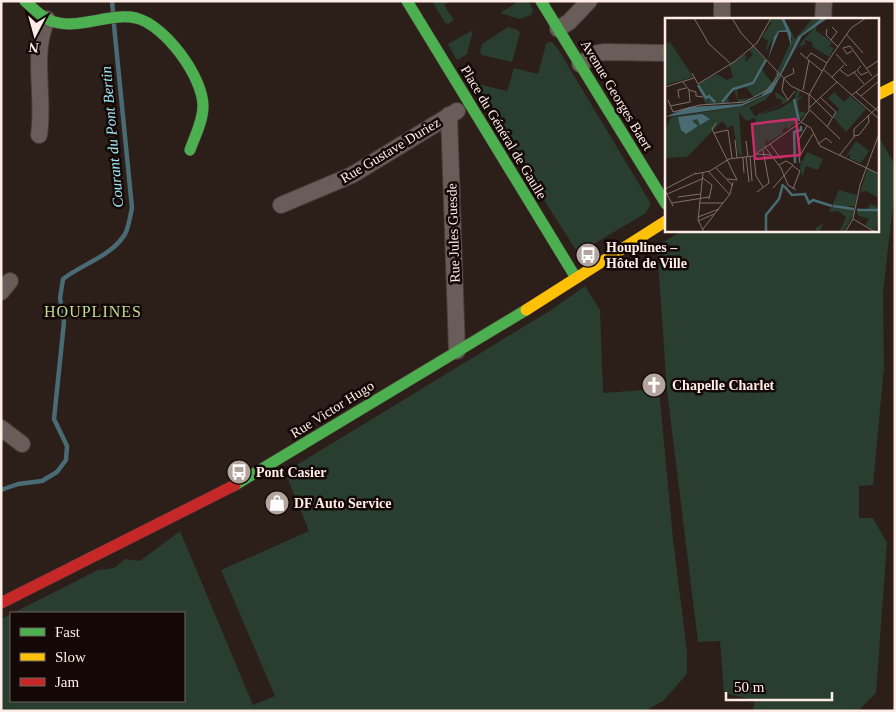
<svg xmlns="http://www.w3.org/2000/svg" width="896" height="712" viewBox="0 0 896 712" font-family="Georgia,serif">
<rect width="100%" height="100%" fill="#2c1e19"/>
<!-- green -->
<path fill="#293e2f" d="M432,1h18l-6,4 10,15 -6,4 -3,-1z
M519,1h9l5,9 -2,5 -11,4 -20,-6z
M508,27l10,3 2,3 -8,29 -30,-7 -2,-3 2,-8z
M473,30l-6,24 -8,5h-3l-8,-15z
M549,42h3l6,7 93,155 -5,9 -64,38 -6,-1 -103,-161 1,-6 33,8 7,-23 24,6 8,-30z
M877,134l18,31v23l-12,104 1,75 -11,118 -14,1v32h14l14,25 -11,150 -18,18h-105l1,-11 -30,-7 -4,-52 -22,1 -31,-251 -10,-145 26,-16h194z
M585,286l15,24 3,83 56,-4 14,150 14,113v22l-24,27 -18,10h-644v-92l10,-5v87h173v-88h-171l85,-43 16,-2 11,-9 15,2 40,-30 73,174 22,-9 -54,-126 88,-39 -24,-59 266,-162z"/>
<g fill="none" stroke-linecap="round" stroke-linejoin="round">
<!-- stream -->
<path stroke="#496b74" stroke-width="4.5" d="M112,1l1,11
M1,490l17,-6 24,-3 15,-9 9,-12 1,-14 -13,-27 10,-97 -4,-24 3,-19c19,-15 49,-23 62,-45 4,-7 5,-18 7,-26l-18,-183"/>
<defs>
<path id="street" d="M722,19v-18
M823,19l1,-18
M558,29l11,-7 20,-21
M580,64l18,-11 7,-1 61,1
M449,115l8,236
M39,135c6,-39 -8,-80 8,-116
M281,205l71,-30 105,-64
M1,292l9,-11
M1,428l21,16"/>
<path id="fast" d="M25,1c7,6 15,15 24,19 27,12 59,-8 87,-2 29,7 67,59 67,88 0,15 -8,30 -13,44
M407,1l169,277
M541,1l125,203
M235,485l291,-175"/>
<path id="slow" d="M877,95l18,-9
M526,310l140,-89"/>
<path id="jam" d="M1,603l234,-118"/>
</defs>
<!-- street casing -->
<use href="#street" stroke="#483c37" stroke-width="18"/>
<!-- fast casing -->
<use href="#fast" stroke="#483c37" stroke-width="12"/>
<!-- slow casing -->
<use href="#slow" stroke="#483c37" stroke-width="12"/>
<!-- jam casing -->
<use href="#jam" stroke="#483c37" stroke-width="12"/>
<!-- street -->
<use href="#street" stroke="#685d58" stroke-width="16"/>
<!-- fast -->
<use href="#fast" stroke="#4caf50" stroke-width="11"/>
<!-- slow -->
<use href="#slow" stroke="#ffc107" stroke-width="11"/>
<!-- jam -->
<use href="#jam" stroke="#c62828" stroke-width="11"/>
</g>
<!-- icons -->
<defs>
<symbol id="bus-disc" viewBox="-11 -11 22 22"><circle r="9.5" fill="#b4a49e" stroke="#130805"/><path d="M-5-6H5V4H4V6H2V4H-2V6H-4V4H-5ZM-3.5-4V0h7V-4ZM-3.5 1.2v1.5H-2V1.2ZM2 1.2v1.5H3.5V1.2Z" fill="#fff"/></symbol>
<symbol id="church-disc" viewBox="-11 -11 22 22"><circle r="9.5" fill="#b4a49e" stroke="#130805"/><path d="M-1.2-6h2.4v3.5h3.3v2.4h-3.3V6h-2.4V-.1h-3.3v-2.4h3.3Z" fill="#fff"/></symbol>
<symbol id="shop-disc" viewBox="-11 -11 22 22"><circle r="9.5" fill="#b4a49e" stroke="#130805"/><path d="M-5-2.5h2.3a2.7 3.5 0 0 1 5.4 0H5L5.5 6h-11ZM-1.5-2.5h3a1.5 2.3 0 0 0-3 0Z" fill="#fff"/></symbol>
</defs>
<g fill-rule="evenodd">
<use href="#bus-disc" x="574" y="241" width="28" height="28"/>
<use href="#church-disc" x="640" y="371" width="28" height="28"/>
<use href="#bus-disc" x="225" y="458" width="28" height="28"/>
<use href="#shop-disc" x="263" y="489" width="28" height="28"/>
</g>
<g text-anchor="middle" stroke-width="5" stroke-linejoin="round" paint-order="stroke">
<!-- street labels -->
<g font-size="14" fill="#feece5" stroke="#130805">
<text transform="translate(617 95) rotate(59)" y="5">Avenue Georges Baert</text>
<text transform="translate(504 132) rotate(59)" y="5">Place du Général de Gaulle</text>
<text transform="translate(390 150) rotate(-31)" y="5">Rue Gustave Duriez</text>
<text transform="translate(453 233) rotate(-92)" y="5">Rue Jules Guesde</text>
<text transform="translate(332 409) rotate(-32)" y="5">Rue Victor Hugo</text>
</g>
<!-- poi labels -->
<g font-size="14" font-weight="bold" fill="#feece5" stroke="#130805" text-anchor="start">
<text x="606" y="252">Houplines –<tspan x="606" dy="16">Hôtel de Ville</tspan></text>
<text x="672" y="390">Chapelle Charlet</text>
<text x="256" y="477">Pont Casier</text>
<text x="294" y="508">DF Auto Service</text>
</g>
<!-- water labels -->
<g font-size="15" font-style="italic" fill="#a0eafb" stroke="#130805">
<text transform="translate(112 137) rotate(-95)" y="5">Courant du Pont Bertin</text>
</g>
<!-- quarter labels -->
<g font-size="16" letter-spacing="1" fill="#c1dc93" stroke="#130805">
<text x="93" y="317">HOUPLINES</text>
</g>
</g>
<!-- overview -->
<g transform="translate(665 18)">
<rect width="214" height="214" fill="#2c1e19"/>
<path d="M103,0h13l5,12 -9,2 -12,21 3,-12 -6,-4 9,-14zM119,0l11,21 18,-21h9l-24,19 -22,44 -12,13 -25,10 -5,-14 -6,7 1,6 -23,2 -9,-20 20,-11 10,6 6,-3 -4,-13 17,-10 -1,8 8,-7 -4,-5 4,-3 13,13 -5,8 11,15 20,-44zM81,69l8,11 -16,1 -1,-9zM152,6l-1,7 16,11 -3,4 5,2 -5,9 -16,-10 -1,-5 -7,-2v5h-3l-2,7 1,-7 -6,5zM5,24l23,35 -28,8v-41zM132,72l3,1 -2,7 6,-3 -6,6 1,10 8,2 -19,16 -5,-8 3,6 -4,3 1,3 -14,9 -4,-3 1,7 -10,7 -3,-28 3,-4 -2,-3 -8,3 -7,-9 3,45 -4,-4 -5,-28 -5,3 -6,-7 -35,36 -22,1v-40v12l6,-13 74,-11 27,-14 -7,8 -16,8 7,9 2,-3 24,-10v-4l-6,-2 -1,-6 14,9 -30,14 20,-6 15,-9zM169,74l10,10 6,-6 16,13 -20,23 -13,-15 6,-8 -11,-11zM191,123l13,10 -8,12 -11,-4v-5l-5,4zM142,134l16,7 -5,11 -12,-4 -4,11 -2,-11zM203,150l11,6v24l-13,-7 -6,1zM174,172l18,5 -2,11h-7l7,4 -1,4 -11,18h-4l7,-15 -8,-6 -9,1 -9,19h-3l-2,-3 9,-5zM205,186l7,2 -1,4 3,-6 -3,28 -11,-7 4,-6 -12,-4 1,-7 9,3z" fill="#293e2f" fill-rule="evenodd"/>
<path d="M116,0h3l7,15v13l-4,-14h-8l-11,27 6,-22 4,-6 8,-1zM157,0h6l-26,18 -30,56 -30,14 -77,11 24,-10 53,-3 19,-8 17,-18 20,-41zM37,96l8,5 -10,6 -3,-6 -5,2 6,5 -12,8 -5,-4 -3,-13z" fill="#496b74"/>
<path fill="none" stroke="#496b74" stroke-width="2.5" d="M33,67l8,13 3,-2 6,6M129,81l5,22M57,84l11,-13 20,-6 13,-23M130,145l-1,-31 7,-2v-4M119,168l8,9 13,-1 4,9 4,-3 19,6M168,188l21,3M192,192h22M101,214v-17l13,-16 4,-15"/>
<path fill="none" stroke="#80706b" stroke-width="1" d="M29,0l15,26 21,19M67,0l9,15 50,53 19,9 22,22M162,11l-1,6 12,12M182,17l16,18M166,22l6,-8 -5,-5M187,33l-5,3 -4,-6 7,-2 22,30M135,35l22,18M171,36l11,12M142,40l4,-5 16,10M196,48l-4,4 4,5 7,-3M201,51l13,-9M175,52l8,6 8,-5M189,54l10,12M27,55l6,11 36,-22 23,-19 14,-25M167,59l12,-12M119,60l-2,12 6,10 7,-9M119,60l10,-5 -1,-5M172,64l42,37M0,69l29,-9M24,72l7,2v4l7,1M138,72l6,-30M191,74l23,20M187,77l27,-22M196,78l18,-15M14,80l-1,-8 8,-2M156,80l15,14 -9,15M3,82l5,12 27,-7 45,-3 22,-12 11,-14 -1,-3M5,88l20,-4 -1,-12 -6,-8M144,90l28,-26 -14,-13M145,92l30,29M136,104l10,6 9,18 59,28M51,105l-4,6 25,51 -10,-1M49,115l14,-3 4,28M189,118l5,-1 10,-13 -1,-7M70,122l2,18M81,123l2,16M133,123l9,-15M105,126l11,15M153,126l8,-6 6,5M100,129l16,21 7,17 8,5M91,136l15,1M89,138l2,20 7,11M174,138l15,-19v-8l25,-23M81,139l3,25M85,139l2,24M78,140l1,15M135,145l-1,-6 14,-23M50,149l18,19M43,153l22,24M38,155l-5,47 6,12M30,156l15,-3 19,-12 24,-3 48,-34 8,-11v-16l19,-34 23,-33 15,-10M39,161l8,6 -3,14M108,170l20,-23 -7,-4 -7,4M0,171l31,-16M128,171l7,-18 -7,-5M0,172l8,16M92,174l12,-9 -6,-33M0,177l39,-17M13,179l22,-3M7,185l37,-6M34,185h24M33,199l21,-8M188,201l22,13M33,203l16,-7M38,211l27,-35 3,-12M180,214l8,-13 7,-34 19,-51"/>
<path fill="#c82d69" fill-opacity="0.15" stroke="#c82d69" stroke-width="2.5" d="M131,101l4,36 -45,4 -3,-35z"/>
<rect width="214" height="214" fill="none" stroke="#feece5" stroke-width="2.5"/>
</g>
<!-- border -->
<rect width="896" height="712" fill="none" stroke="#feece5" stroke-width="5"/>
<!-- legend -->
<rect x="10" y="612" width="175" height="90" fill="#130805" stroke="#71635f"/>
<rect x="20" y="628" width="25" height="8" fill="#4caf50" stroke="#71635f"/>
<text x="55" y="637" font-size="15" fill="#feece5">Fast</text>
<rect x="20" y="653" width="25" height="8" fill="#ffc107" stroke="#71635f"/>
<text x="55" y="662" font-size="15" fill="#feece5">Slow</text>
<rect x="20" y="678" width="25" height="8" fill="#c62828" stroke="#71635f"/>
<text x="55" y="687" font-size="15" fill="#feece5">Jam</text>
<!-- north arrow -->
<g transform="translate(35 35) rotate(186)" stroke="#130805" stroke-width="4" paint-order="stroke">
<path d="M0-4L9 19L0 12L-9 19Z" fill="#feece5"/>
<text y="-8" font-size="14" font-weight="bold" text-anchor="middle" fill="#feece5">N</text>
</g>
<!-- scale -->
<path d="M726 692v8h106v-8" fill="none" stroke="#feece5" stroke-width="2.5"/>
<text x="734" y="692" font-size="15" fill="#feece5" stroke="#130805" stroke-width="4" paint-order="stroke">50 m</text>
</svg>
